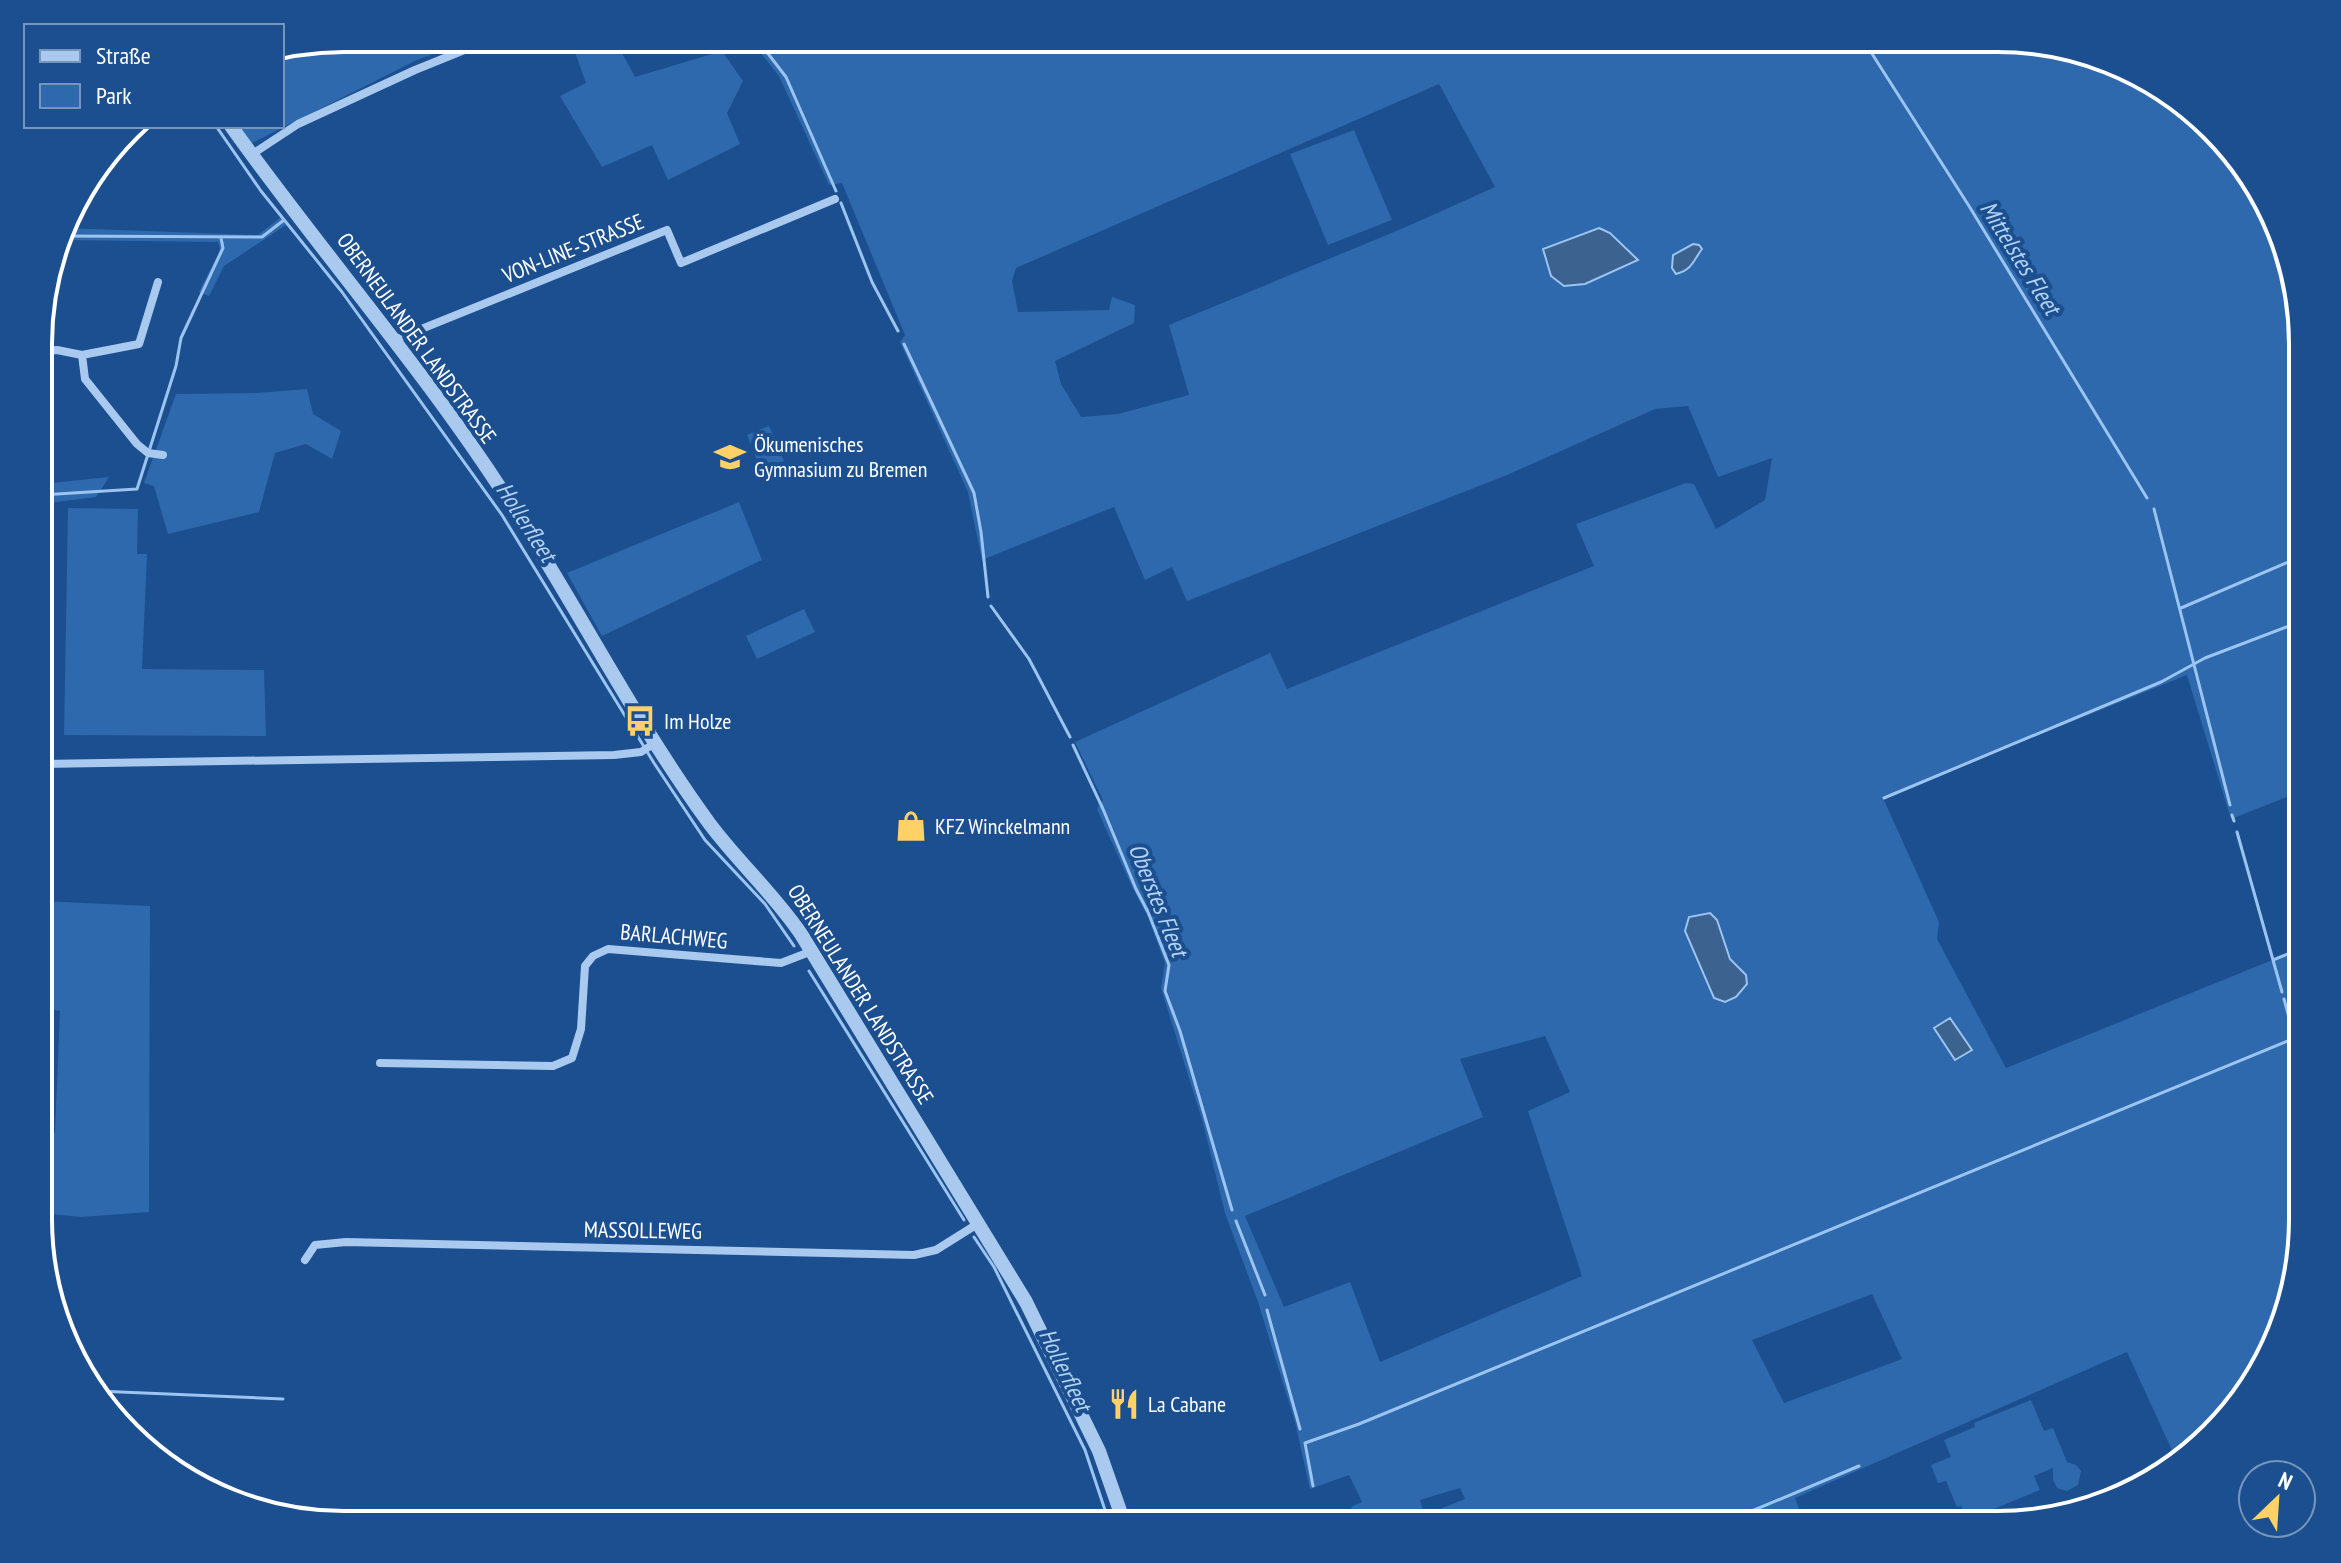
<svg xmlns="http://www.w3.org/2000/svg" width="2341" height="1563" viewBox="0 0 2341 1563" font-family="'PT Sans Narrow',sans-serif">
<rect width="100%" height="100%" fill="#1b4f8f"/>
<!-- green -->
<path fill="#2e69ad" fill-rule="evenodd" d="M344,38h137l-62,21 -167,84 -13,-17h43v-76z
M570,38h47v6l18,33 87,-26 21,30 -16,32 13,31 -72,36 -16,-35 -50,22 -42,-71 26,-13z
M749,38h1249l97,16 72,36 95,101 40,133v467l-71,28 -44,-144 -304,123 56,124 -2,17 69,129 296,-120v291l-15,78 -36,72 -101,95 -112,34 138,-59 -49,-107 -332,146 10,26 -293,1 -4,-4 -9,4h-99l65,-26 -5,-11 -40,12 3,10 -33,15h-31l-8,-18 11,-5 -13,-27 -39,14 -15,-67 -37,-120 -33,-89 -22,-90 -42,-135 4,-25 -17,-46 -16,-30 -35,-78 6,-9 -28,-58 195,-89 17,36 307,-123 -18,-42 110,-41 8,1 22,45 49,-29 7,-42 -54,19 -30,-71 -33,3 -148,66 -320,126 -15,-34 -27,13 -31,-73 -132,53 -14,-68 -68,-150 5,-7 -63,-152 -13,2 -50,-109zM1439,84l56,103 -89,40 -237,98 20,70 -71,19 -37,3 -20,-33 -6,-23 79,-38 1,-18 -23,-8 -3,13 -91,2 -6,-31 4,-13zM1545,1036l25,56 -42,19 54,165 -202,86 -30,-80 -66,25 -39,-91 238,-99 -23,-58zM1872,1294l30,65 -118,44 -32,-63z
M1354,130l38,90 -64,25 -38,-91z
M281,217l5,8 -62,41 -15,30 -10,-4 21,-42 -2,-8 -158,-2 4,-12 194,7z
M307,389l6,25 28,17 -9,28 -26,-15 -31,9 -16,59 -91,22 -14,-48 -10,-3 32,-89 80,-1z
M769,426l15,35 -23,9 -14,-35z
M109,477l-13,20 -55,7v-20z
M739,502l23,58 -160,76 -35,-63z
M68,508l70,1 -1,45h10l-5,115 122,1 2,66 -202,-1z
M804,609l11,23 -58,27 -11,-23z
M41,636h5l-2,100h-3z
M41,901l109,5 -1,306 -68,5 -40,-4v-78l14,-2 5,-122 -19,-3z
M2031,1400l13,31 9,-3 14,34 9,3 5,6 -3,14 -11,6 -10,-3 -4,-8v-12l-19,8 6,14 -73,30 -6,-14 -4,1 -11,-26 -8,2 -7,-18 20,-8 -7,-17 31,-13 -1,-4z"/>
<!-- water -->
<path fill="#3c6290" stroke="#9cc4f0" stroke-width="2" d="M1599,228l11,5 28,27 -53,24 -21,2 -13,-10 -8,-27z
M1693,244l6,1 3,4c-9,12 -10,21 -26,25l-4,-6 1,-13z
M1710,913l7,7 13,39 16,16 1,9 -11,13 -11,5 -11,-4 -29,-67 4,-14z
M1950,1018l22,32 -17,10 -21,-32z"/>
<g fill="none" stroke-linecap="round" stroke-linejoin="round">
<!-- stream -->
<path stroke="#9cc4f0" stroke-width="3" d="M756,38l30,39 50,114
M1862,38l107,168 178,292
M216,126l45,65 81,101 160,223 152,248 51,77 60,64 29,42
M841,203l31,79 26,49
M61,236l201,1 22,-17
M904,344l70,149 7,39 7,65
M41,495l96,-6 39,-123 5,-28 42,-90 -2,-10
M2154,509l76,296
M991,606l38,53 41,78
M2181,608l121,-52
M1073,745l30,64 33,80 12,23 21,53 -4,26 15,40 52,179
M1884,798l277,-116 44,-24 97,-37
M2232,815l2,6
M2237,832l45,160
M2273,960l29,-12
M809,971l155,249
M2284,999l18,66
M1236,1221l29,74
M974,1237l20,30 91,183 25,75
M1267,1310l33,119
M97,1391l186,8
M1305,1443l54,-19 943,-389
M1305,1443l8,43
M1316,1522v3
M1721,1524l138,-58"/>
<!-- minor -->
<path stroke="#a9c9ee" stroke-width="8" d="M251,155l47,-31 117,-54 79,-32
M394,340l273,-110 14,33 154,-64
M41,351l16,-1 25,5 57,-11 19,-62
M82,355l3,24 52,65 11,9 15,2
M41,764l573,-9 27,-3 14,-9
M380,1063l173,3 19,-8 9,-29 4,-63 8,-10 15,-7 173,14 31,-12
M305,1260l10,-15 31,-3 568,13 22,-5 43,-27
M330,1523l71,2"/>
<!-- tertiary -->
<path stroke="#a9c9ee" stroke-width="14" d="M231,126c90,126 193,243 277,374 69,106 126,220 201,323 29,39 65,71 92,111l225,368 73,149 26,74"/>
</g>
<!-- icons -->
<defs>
<symbol id="school-bare" viewBox="-9 -9 18 18"><path d="M0-5L7-2L0 1L-7-2ZM-4 1L0 2.5L4 1V4Q0 6-4 4Z" fill="#ffd166" stroke="#1b4f8f" stroke-width="2.5" paint-order="stroke"/></symbol>
<symbol id="bus-bare" viewBox="-9 -9 18 18"><path d="M-5-6H5V4H4V6H2V4H-2V6H-4V4H-5ZM-3.5-4V0h7V-4ZM-3.5 1.2v1.5H-2V1.2ZM2 1.2v1.5H3.5V1.2Z" fill="#ffd166" stroke="#1b4f8f" stroke-width="2.5" paint-order="stroke"/></symbol>
<symbol id="shop-bare" viewBox="-9 -9 18 18"><path d="M-5-2.5h2.3a2.7 3.5 0 0 1 5.4 0H5L5.5 6h-11ZM-1.5-2.5h3a1.5 2.3 0 0 0-3 0Z" fill="#ffd166" stroke="#1b4f8f" stroke-width="2.5" paint-order="stroke"/></symbol>
<symbol id="restaurant-bare" viewBox="-9 -9 18 18"><path d="M-5-6h1v4h1v-4h1v4h1v-4h1v5L-1.5 .5V6h-2V.5L-5-1ZM5-6V6H3V1.5H1.5Q1.5-4 5-6Z" fill="#ffd166" stroke="#1b4f8f" stroke-width="2.5" paint-order="stroke"/></symbol>
</defs>
<g fill-rule="evenodd">
<use href="#school-bare" x="708" y="435" width="44" height="44"/>
<use href="#bus-bare" x="618" y="699" width="44" height="44"/>
<use href="#shop-bare" x="889" y="804" width="44" height="44"/>
<use href="#restaurant-bare" x="1102" y="1382" width="44" height="44"/>
</g>
<g text-anchor="middle" stroke-width="8" stroke-linejoin="round" paint-order="stroke">
<!-- street labels -->
<g font-size="22" fill="#fff" stroke="#1b4f8f">
<text transform="translate(573 248) rotate(-22)" y="8">VON-LINE-STRASSE</text>
<text transform="translate(417 338) rotate(54)" y="8">OBERNEULANDER LANDSTRASSE</text>
<text transform="translate(674 936) rotate(5)" y="8">BARLACHWEG</text>
<text transform="translate(861 994) rotate(58)" y="8">OBERNEULANDER LANDSTRASSE</text>
<text transform="translate(643 1230) rotate(1)" y="8">MASSOLLEWEG</text>
</g>
<!-- poi labels -->
<g font-size="22" fill="#fff" stroke="#1b4f8f" text-anchor="start">
<text x="754" y="452">Ökumenisches<tspan x="754" dy="25">Gymnasium zu Bremen</tspan></text>
<text x="664" y="729">Im Holze</text>
<text x="935" y="834">KFZ Winckelmann</text>
<text x="1148" y="1412">La Cabane</text>
</g>
<!-- water labels -->
<g font-size="24" font-style="italic" fill="#b5d3f5" stroke="#1b4f8f">
<text transform="translate(2020 258) rotate(58)" y="8">Mittelstes Fleet</text>
<text transform="translate(526 522) rotate(57)" y="8">Hollerfleet</text>
<text transform="translate(1158 900) rotate(68)" y="8">Oberstes Fleet</text>
<text transform="translate(1065 1370) rotate(64)" y="8">Hollerfleet</text>
</g>
</g>
<!-- crop -->
<path d="M0 0H2341V1563H0ZM344 52H1997A292 292 0 0 1 2289 344V1219A292 292 0 0 1 1997 1511H344A292 292 0 0 1 52 1219V344A292 292 0 0 1 344 52Z" fill="#1b4f8f" fill-rule="evenodd"/>
<path fill="none" stroke="#fff" stroke-width="4" d="M344 52H1997A292 292 0 0 1 2289 344V1219A292 292 0 0 1 1997 1511H344A292 292 0 0 1 52 1219V344A292 292 0 0 1 344 52Z"/>
<!-- legend -->
<rect x="24" y="24" width="260" height="104" fill="#1b4f8f" stroke="#7695bc" stroke-width="2"/>
<rect x="40" y="50" width="40" height="12" fill="#a9c9ee" stroke="#7695bc" stroke-width="2"/>
<text x="96" y="64" font-size="24" fill="#ffffff">Straße</text>
<rect x="40" y="84" width="40" height="24" fill="#2e69ad" stroke="#7695bc" stroke-width="2"/>
<text x="96" y="104" font-size="24" fill="#ffffff">Park</text>
<!-- north arrow -->
<g transform="translate(2277 1499) rotate(25)"><circle r="38" fill="#1b4f8f" stroke="#7695bc" stroke-width="2"/>
<path d="M0-6L14 30L0 20L-14 30Z" fill="#ffd166"/>
<text y="-12" font-size="22" font-weight="bold" text-anchor="middle" fill="#ffffff">N</text>
</g>
</svg>
